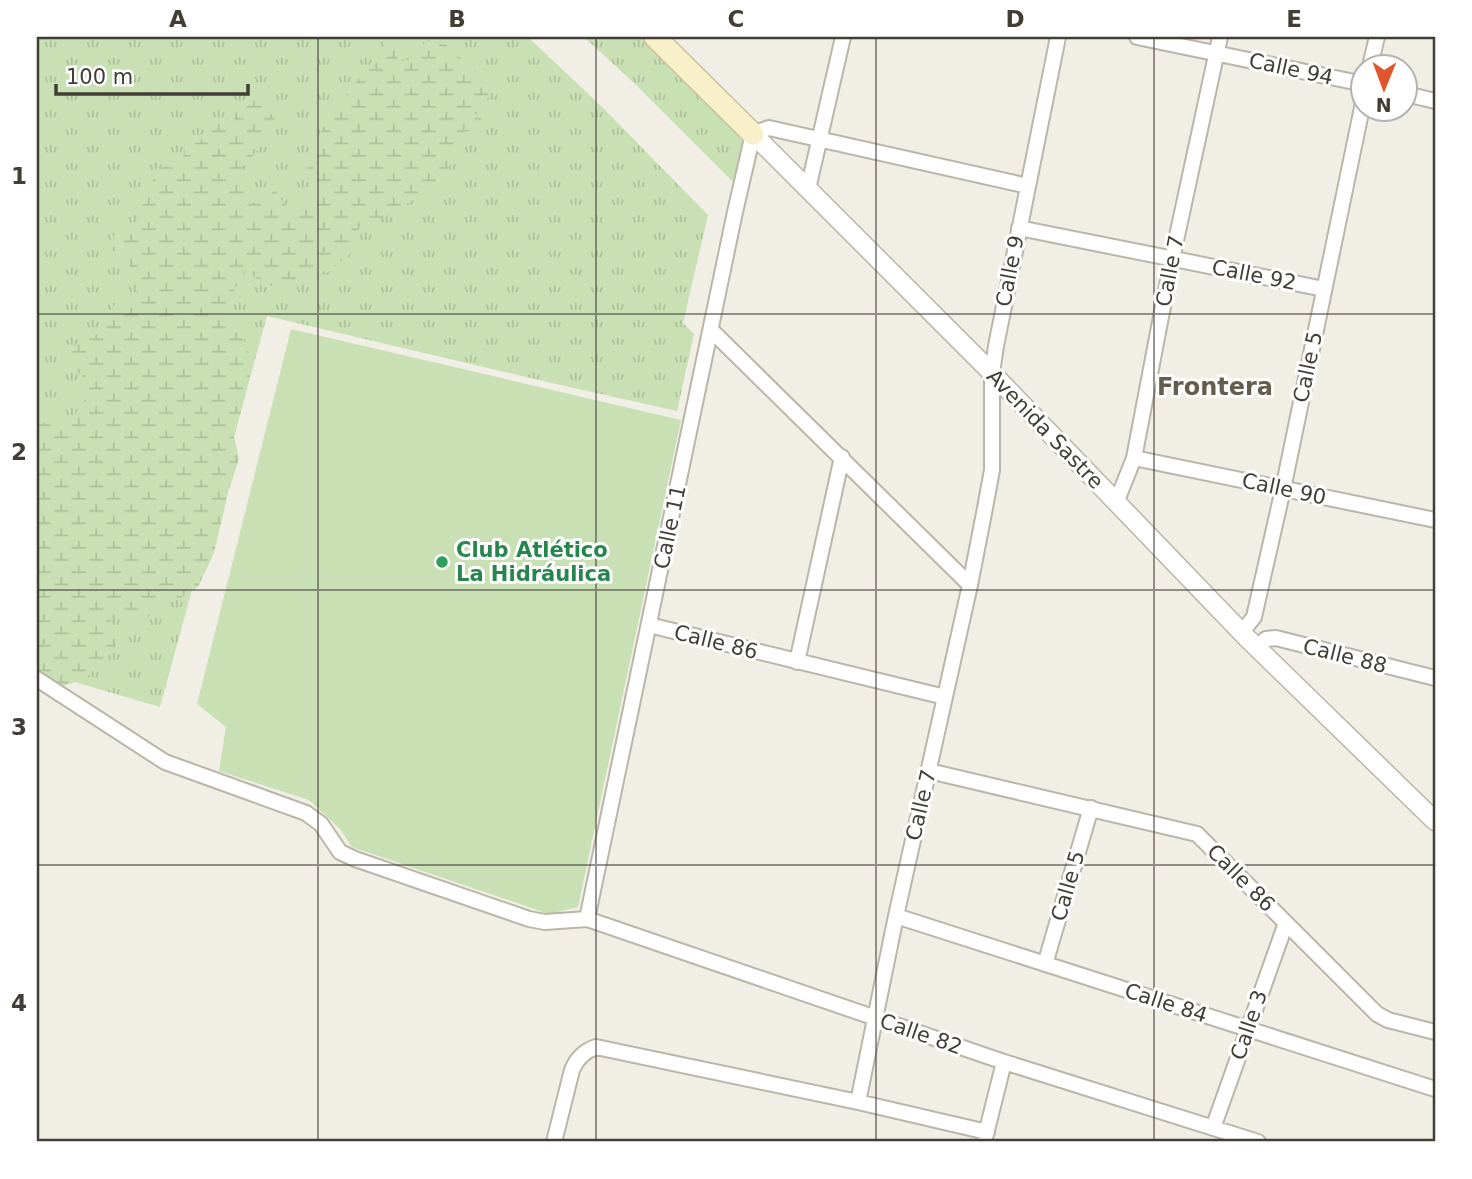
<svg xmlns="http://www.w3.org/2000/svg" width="1472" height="1179" viewBox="0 0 1472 1179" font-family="'DejaVu Sans',sans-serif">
<defs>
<pattern id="grass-tufts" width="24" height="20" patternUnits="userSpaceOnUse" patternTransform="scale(1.75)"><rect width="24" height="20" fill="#c8e0b3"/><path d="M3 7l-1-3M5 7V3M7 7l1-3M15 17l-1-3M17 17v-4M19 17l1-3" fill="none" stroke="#adc19b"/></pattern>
<pattern id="wetland-marsh" width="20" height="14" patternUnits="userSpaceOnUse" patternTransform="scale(1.75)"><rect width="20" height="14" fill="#c8e0b3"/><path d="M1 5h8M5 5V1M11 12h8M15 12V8" fill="none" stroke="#adc19b"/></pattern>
</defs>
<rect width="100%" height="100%" fill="#f1eee6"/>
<!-- grass -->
<path fill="url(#grass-tufts)" d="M37,37h491l74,70 106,108 -25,108 11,11 -17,77 -121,-27 -289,-68 -107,391 -123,-36z
M584,37h58l11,10 92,92 -11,44 -99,-99z"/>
<!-- wetland -->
<path fill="url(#wetland-marsh)" d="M386,37h20l-9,16 1,9 11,-2 17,-19 19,3 12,10 10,12 21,11 6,11 -5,9 -18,13 15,13 -7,6 -14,3 -2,11 -12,21 -18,24 -52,31 -19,-2 -7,27 -6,11 -22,18 -17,3 -22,12 -24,-3 -18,-16 -19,35 1,18 19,22 4,29 -17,64 5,22 -11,34 -14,60 -16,34 -16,10 -15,3 -22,-2 8,13 -5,6 -17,-3 -21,7 10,18 -15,22 -21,18 -27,9 -20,-17v-249l28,3 18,-20 5,-23 -17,-17 1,-12 8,-13 24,-8 10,-27 14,-2 12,-17 -15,-6 5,-11 -1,-16 -18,-2 1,-13 8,-9 16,6 2,-21 11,-23 8,-23 12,-2 13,6 2,-22 20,-12 17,-17 11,4 7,-1 -6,-7 11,-16 15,-1 16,19 -3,14 -30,35 6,21 -4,17 22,-8 9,-8 13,20 11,1 15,-13 2,-11c-2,-4 -7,-10 -8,-14 -6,-29 48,-89 65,-112 5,-8 9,-16 13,-24z"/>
<!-- park -->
<path fill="#c8e0b3" d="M291,329l390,91 -103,487 -29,7 -197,-67 -12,-18 -31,-29 -90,-29 7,-44 -29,-23z"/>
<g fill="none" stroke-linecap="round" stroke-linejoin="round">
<defs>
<path id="minor" d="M1137,37l227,47
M1370,66l7,-29
M1406,94l29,7
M808,189l35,-152
M1019,228l305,61
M711,330l259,255
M1134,458l301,62
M1116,503l18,-45 38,-199 48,-222
M649,625l296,72
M1242,632l12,-15 29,-128 81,-391
M1257,647l9,-8 10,-1 159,40
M797,662l45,-205
M37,679l128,83 141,51 15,11 19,28 15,7 174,60 16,3 42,-3 417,143 254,80
M929,771l268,63 180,180 11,6 47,12
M896,916l539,173
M587,919l148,-707 18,-78 16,-6 259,58
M1045,964l46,-156
M858,1102l38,-186 74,-331 15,-77 7,-38v-97l4,-27 62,-309
M1213,1128l73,-205
M554,1142l18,-72c5,-12 12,-19 24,-23l262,55 129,30
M984,1142l20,-80"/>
<path id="tertiary" d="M753,134l239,239 255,265 188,183"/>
<path id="secondary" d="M655,37l98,97"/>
</defs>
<!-- minor casing -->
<use href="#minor" stroke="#bbb6a9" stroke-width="18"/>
<!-- tertiary casing -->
<use href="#tertiary" stroke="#bbb6a9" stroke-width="21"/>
<!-- secondary casing -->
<use href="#secondary" stroke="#cbc29a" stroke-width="24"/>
<!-- minor -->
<use href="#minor" stroke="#fff" stroke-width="14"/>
<!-- tertiary -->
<use href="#tertiary" stroke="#fff" stroke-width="18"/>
<!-- secondary -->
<use href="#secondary" stroke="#f8f0c8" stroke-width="21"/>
</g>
<!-- grid -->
<path fill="none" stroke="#423e36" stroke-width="2" stroke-opacity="0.55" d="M318,37v1105M596,37v1105M876,37v1105M1154,37v1105M37,314h1398M37,590h1398M37,865h1398"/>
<!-- markers -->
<circle fill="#2e9e5b" stroke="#fff" stroke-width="2.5" cx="442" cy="562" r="7"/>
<g text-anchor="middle" stroke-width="6" stroke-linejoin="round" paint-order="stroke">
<!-- street labels -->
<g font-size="21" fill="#423e36" stroke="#fff">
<text transform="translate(1291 69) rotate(12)" y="7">Calle 94</text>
<text transform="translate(1010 271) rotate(-79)" y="7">Calle 9</text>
<text transform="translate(1170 271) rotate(-79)" y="7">Calle 7</text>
<text transform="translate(1254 275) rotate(11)" y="7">Calle 92</text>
<text transform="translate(1308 367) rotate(-78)" y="7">Calle 5</text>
<text transform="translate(1045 429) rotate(46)" y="7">Avenida Sastre</text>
<text transform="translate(1284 489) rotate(12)" y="7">Calle 90</text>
<text transform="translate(670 527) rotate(-78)" y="7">Calle 11</text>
<text transform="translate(716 642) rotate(14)" y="7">Calle 86</text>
<text transform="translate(1345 656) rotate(14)" y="7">Calle 88</text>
<text transform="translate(921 805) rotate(-77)" y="7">Calle 7</text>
<text transform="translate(1241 878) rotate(45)" y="7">Calle 86</text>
<text transform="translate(1068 886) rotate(-74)" y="7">Calle 5</text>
<text transform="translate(1166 1003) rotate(18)" y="7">Calle 84</text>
<text transform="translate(1249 1025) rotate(-71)" y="7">Calle 3</text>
<text transform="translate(921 1034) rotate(19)" y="7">Calle 82</text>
</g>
<!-- leisure labels -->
<g font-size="21" font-weight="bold" fill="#27864d" stroke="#fff" text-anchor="start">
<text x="456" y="557">Club Atlético<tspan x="456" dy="24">La Hidráulica</tspan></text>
</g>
<!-- quarter labels -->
<g font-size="24" font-weight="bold" fill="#645d4e" stroke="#fff">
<text x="1215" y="395">Frontera</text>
</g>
</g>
<!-- border -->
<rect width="1472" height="1179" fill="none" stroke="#ffffff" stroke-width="77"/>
<!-- north arrow -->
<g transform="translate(1384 88) rotate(181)"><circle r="33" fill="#ffffff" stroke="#b3b2af" stroke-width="2"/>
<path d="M0-5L12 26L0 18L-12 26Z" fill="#e1552c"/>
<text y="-10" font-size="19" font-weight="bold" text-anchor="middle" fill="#423e36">N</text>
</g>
<!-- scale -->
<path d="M56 84v10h192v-10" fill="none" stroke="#423e36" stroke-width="3.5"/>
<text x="66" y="84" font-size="21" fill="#423e36" stroke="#ffffff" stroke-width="5" paint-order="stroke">100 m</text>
<rect x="38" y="38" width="1396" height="1102" fill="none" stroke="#423e36" stroke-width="2.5"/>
<g font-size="23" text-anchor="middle" font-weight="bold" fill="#423e36">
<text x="178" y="27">A</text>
<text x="457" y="27">B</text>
<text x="736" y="27">C</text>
<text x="1015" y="27">D</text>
<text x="1294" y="27">E</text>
<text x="19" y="184">1</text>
<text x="19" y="460">2</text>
<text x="19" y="735">3</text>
<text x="19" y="1011">4</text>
</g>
</svg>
